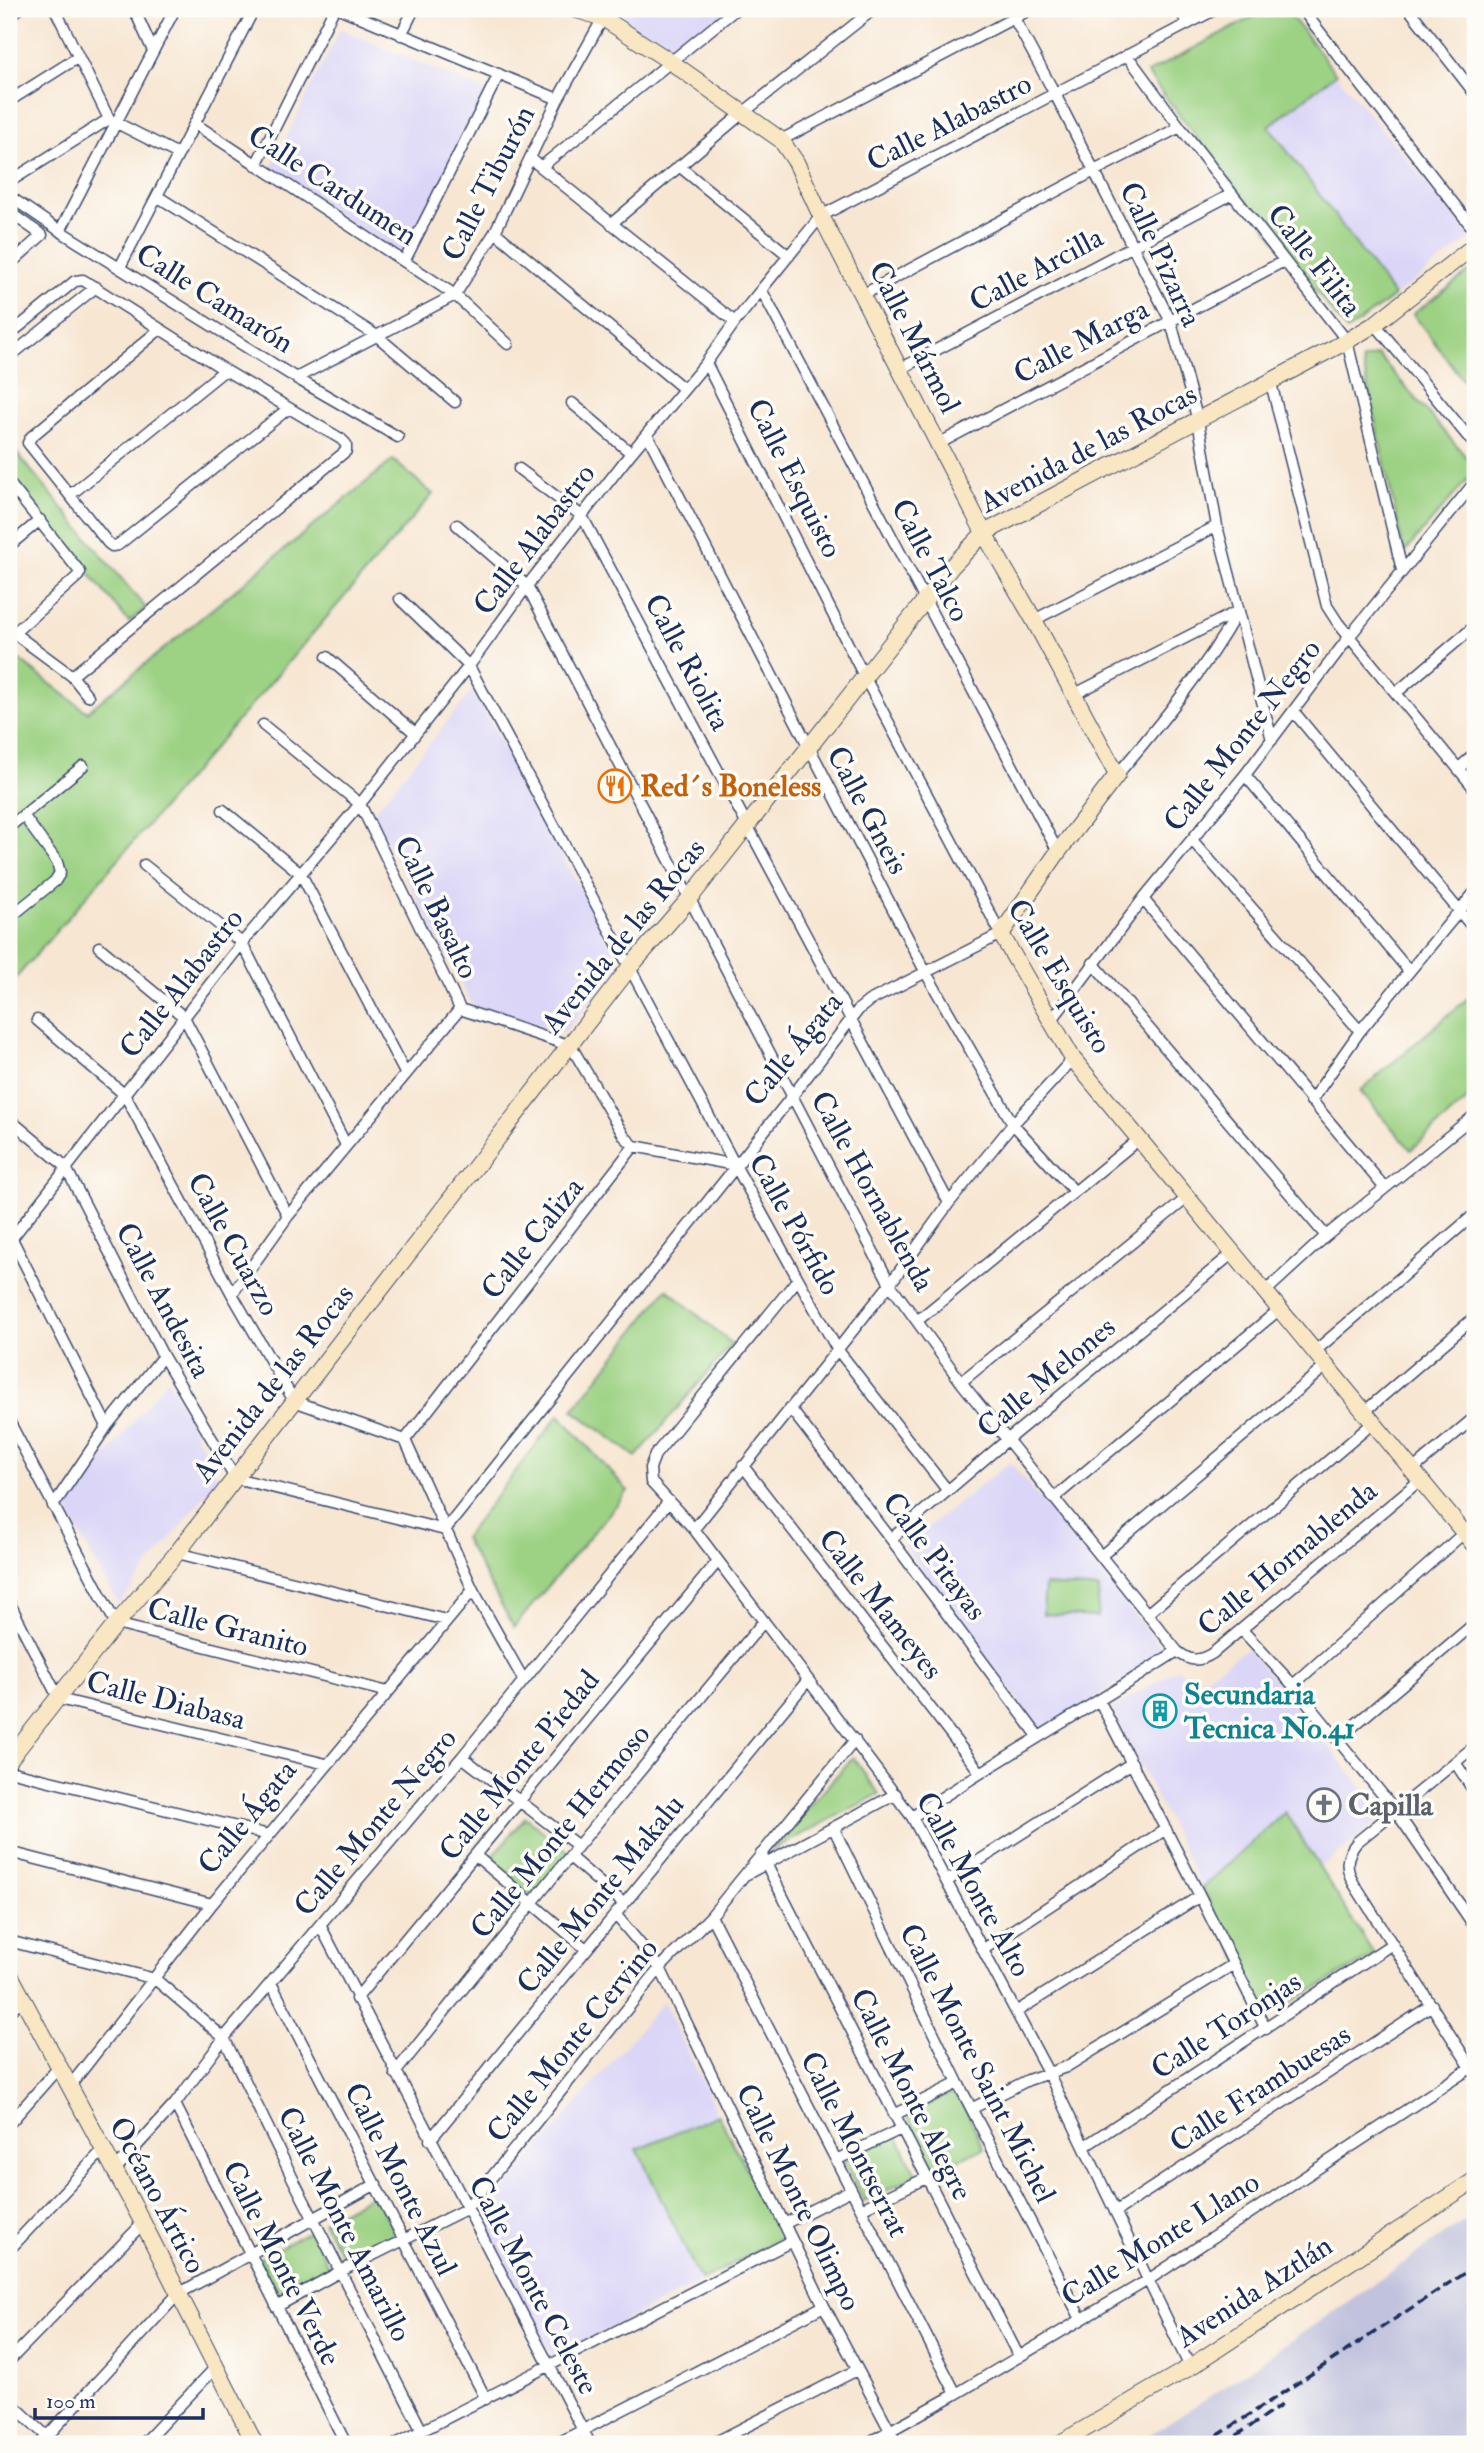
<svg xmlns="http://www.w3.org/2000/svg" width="1484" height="2453" viewBox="0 0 1484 2453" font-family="'IM FELL Double Pica',serif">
<rect width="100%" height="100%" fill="#fdfcf7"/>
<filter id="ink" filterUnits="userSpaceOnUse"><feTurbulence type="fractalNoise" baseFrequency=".0143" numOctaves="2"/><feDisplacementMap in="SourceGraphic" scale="14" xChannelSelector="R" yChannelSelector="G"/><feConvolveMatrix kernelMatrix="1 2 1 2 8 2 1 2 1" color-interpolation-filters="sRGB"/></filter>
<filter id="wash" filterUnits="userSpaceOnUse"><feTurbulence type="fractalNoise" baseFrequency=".00686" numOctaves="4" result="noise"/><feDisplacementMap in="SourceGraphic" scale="28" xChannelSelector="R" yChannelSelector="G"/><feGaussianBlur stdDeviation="1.57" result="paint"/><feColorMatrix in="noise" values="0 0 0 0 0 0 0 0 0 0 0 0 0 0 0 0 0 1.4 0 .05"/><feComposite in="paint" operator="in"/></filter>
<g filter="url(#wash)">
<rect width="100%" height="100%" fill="#f7e6d2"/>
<!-- built -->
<path fill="#dbd6f7" d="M628,9h103l-56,47 -55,-32z
M340,29l148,63 -83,165 -136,-85z
M1336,74l136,164 -78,58 -126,-170z
M473,690l148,275 -56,66 -90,-21 -103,-196z
M168,1378l50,100 -99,126 -54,-96z
M1010,1462l155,191 -123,80 -138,-187z
M1247,1648l138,167 -65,53 -35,-56 -83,76 -90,-179 66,-41 17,16z
M663,2001l55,114 -81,35 64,131 -148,77 -74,-139z"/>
<!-- industrial -->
<path fill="#c1c2dd" d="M1475,2214v230h-340l83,-53z"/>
<!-- green -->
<path fill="#9dd284" stroke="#5c8071" stroke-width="2" d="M1268,9h18l50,65 -67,52 125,170 -47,35 -200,-258z
M1475,267v129l-62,-82z
M1378,355l97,112v4l-71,82 -42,-193z
M9,444l137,164 -17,14 -120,-146z
M393,460l40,34 -424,492v-334l78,60z
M1475,992v100l-64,58 -51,-59z
M667,1289l65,55 -96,113 -63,-47z
M559,1415l69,76 -114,136 -50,-89z
M1045,1585l54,4 -2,28 -54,-3z
M853,1757l26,37 -109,57z
M1285,1812l90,144 -108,59 -65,-127z
M525,1817l45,36 -37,44 -43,-37z
M957,2090l27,58 -48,23 -29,-55z
M718,2115l65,122 -82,44 -64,-132z
M897,2135l20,41 -53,25 -21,-40z
M374,2194l23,42 -51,27 -23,-41z
M311,2230l21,44 -51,27 -23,-41z"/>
</g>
<g filter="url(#ink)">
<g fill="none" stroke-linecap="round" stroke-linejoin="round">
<defs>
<path id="street" d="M55,9l54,110 69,35
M134,9l19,42
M341,9l217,90
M1009,9l46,85 116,228 27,99 19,105 55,214
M1179,9l9,14
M1302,9l173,222
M1409,9l66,85
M9,16l10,-7
M401,35l13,-26
M1127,55l53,72 167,214 55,229
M9,101l68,-43
M195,124l260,171 53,49
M781,140l250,-131
M531,159l204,163
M256,165l78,-156
M679,166l110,90
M541,167l195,-158
M9,182l100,-63
M9,196l51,35 236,147 102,59
M157,196l220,140 78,66
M9,212l33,23 -33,30
M611,224l133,-112 130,-103
M60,231l115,-222
M495,232l189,157
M405,260l94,-186
M120,267l134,-258
M762,291l296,561
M862,295l232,-124 86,-44
M1375,324l100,121
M160,329l-129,108 -3,6 80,100 4,3 6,-1 171,-137
M9,335l66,-54 8,-1 142,90 116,69 5,5v7l-274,225
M9,357l87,-70
M900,369l332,-175
M296,378l159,-83 40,-63 63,-133 50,-90
M1271,383l56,223 11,17 137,166
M572,403l59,50
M647,434l279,539 87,151 61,67
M938,444l346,-183
M519,469l63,47 367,687
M9,483l71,89 -2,4 -64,57
M70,495l155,-125
M457,525l70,61 363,698 71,98 216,269c13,11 22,11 36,2l206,-172
M9,546l31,-26
M400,599l69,67 266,499 102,184 111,142
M1034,620l183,-94
M11,631l61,45 16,20
M327,657l88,76
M1396,693l79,-67
M1073,695l163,-83
M1294,712l181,218
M263,725l97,79 100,205 111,37 53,90 10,10
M1459,768l16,-14
M1117,775c44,-52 87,-104 121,-164
M1245,775l164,196
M223,810l78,64 104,199
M9,827l74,-61
M1192,840l168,191
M144,865l98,78 104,202
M1143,899l241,288
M9,918l46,-37 5,-8 -3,-11 -34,-47
M99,947l85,70 104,199
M1093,963l233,273
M37,1020l88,75 107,199 62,107 111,39 68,150 50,89
M1051,1021l92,-122 102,-124 104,-138 126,-155
M1311,1101l49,-70 115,-139
M9,1119l56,47 98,190 72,122 210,52 348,-435 66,-86 10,-8 132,-67 -136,-256 -159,-315
M634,1146l101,19
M10,1235l97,191
M9,1242l233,-299 118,-139 109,-138 58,-80 104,-133 75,-90 29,-41 86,-106 395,-207
M797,1280l-142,175 -5,13 1,14 43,47 218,288 137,257 141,293
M1266,1291l60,-55 149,-121
M232,1294l56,-78 172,-207
M917,1321l222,-182
M1314,1352l161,-138
M961,1382l226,-184
M790,1408l101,131 147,197
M1364,1412l111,-95
M9,1421l107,203 272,68
M405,1440l229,-294
M743,1466l237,306
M1411,1471l64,-54
M1054,1498l227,-190
M53,1506l54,-80 56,-70
M694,1529l196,-245 59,-81 64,-79 60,-65
M891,1539l116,-99 226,-187
M177,1553l269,67
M1102,1555l224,-189
M9,1602l50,97 267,65
M1148,1613l225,-190
M1242,1630l51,55 102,125 80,117
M1293,1685l182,-162
M1100,1702l100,194 66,133
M1338,1739l137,-116
M1475,1746l-118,96c-12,15 -12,26 -3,42l121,190
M462,1757l116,89
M1455,1762l20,31
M9,1771l260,64
M912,1817c87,-58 178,-109 265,-166
M834,1829l124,254 123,236
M9,1852l203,52
M761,1854l258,503
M476,1856l110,93
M570,1857l53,46
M747,1874l149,-80
M947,1881l185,-118
M615,1914l45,54 164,338 73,138
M711,1916l245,478
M320,1925l270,519
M9,1941l146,38 69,59 70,143 128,250
M984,1949l182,-120
M271,1983l215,416
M356,1999l362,-438
M9,2012l13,-14
M1016,2012l184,-116
M395,2073l183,-227 186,-225
M70,2086l142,-182 261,-314
M175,2104l171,340
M973,2108l55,-28 38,-13 168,-103
M894,2115l64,-32
M9,2124l50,-57
M430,2140l378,-460
M1085,2146l307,-202
M836,2160l65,-31
M114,2171l61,-67 49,-66 238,-281 207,-256
M861,2209l65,-31
M1115,2212l317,-207
M784,2224l67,-34
M9,2250l94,-100
M276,2307l65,-36 125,-62 194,-241 51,-52 144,-176
M9,2361l134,-138
M9,2401l46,43
M40,2444l138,-150 198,-110
M143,2444l72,-76
M396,2444l396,-203
M556,2444l268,-138
M712,2444l145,-74
M866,2444l90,-50 192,-114 327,-215"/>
<path id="secondary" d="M574,9l29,9 68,44 110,78 15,22 25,54 163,317 50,87 83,155 -59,77 -57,82 72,125 402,487
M9,1760l107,-136 61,-71 453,-586 60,-69 262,-332 32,-33 363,-192 28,-17 100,-79
M9,1973l134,250 112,221
M1059,2444l131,-77 285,-187"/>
</defs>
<!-- street casing -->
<use href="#street" stroke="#3c4a6f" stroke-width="13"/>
<!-- secondary casing -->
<use href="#secondary" stroke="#3c4a6f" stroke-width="18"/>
<!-- street -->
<use href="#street" stroke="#fff" stroke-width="10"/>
<!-- secondary -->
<use href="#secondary" stroke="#f9e7c3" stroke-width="16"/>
<!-- rail -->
<path stroke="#1b2f5e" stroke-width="3.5" stroke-dasharray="10 5" stroke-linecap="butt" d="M1205,2444l270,-178
M1224,2444l58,-39"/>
</g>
</g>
<!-- icons -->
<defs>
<symbol id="restaurant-ring" viewBox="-11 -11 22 22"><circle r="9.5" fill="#fdfcf7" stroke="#e8710a" stroke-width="1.5"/><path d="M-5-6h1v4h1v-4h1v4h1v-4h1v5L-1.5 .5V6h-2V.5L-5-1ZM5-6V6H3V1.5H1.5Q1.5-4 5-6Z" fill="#e8710a"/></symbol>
<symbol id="building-ring" viewBox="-11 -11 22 22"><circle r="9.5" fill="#fdfcf7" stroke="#0f9aa8" stroke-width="1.5"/><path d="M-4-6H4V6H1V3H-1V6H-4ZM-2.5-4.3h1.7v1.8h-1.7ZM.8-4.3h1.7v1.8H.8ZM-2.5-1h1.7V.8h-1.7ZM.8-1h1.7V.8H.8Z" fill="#0f9aa8"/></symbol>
<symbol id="church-ring" viewBox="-11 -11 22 22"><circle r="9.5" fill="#fdfcf7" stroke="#6b7280" stroke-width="1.5"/><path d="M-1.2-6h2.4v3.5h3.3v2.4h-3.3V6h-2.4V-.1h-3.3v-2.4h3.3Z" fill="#6b7280"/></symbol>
</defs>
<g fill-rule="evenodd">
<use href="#restaurant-ring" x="596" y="767" width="38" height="38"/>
<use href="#building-ring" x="1141" y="1692" width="38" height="38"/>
<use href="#church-ring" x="1305" y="1786" width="38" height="38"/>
</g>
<g text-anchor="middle" stroke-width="7" stroke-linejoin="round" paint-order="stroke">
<!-- street labels -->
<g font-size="30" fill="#1b2f5e" stroke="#fdfcf7">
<text transform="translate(949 122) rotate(-27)" y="10">Calle Alabastro</text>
<text transform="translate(488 183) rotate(-63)" y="10">Calle Tiburón</text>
<text transform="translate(333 185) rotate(33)" y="10">Calle Cardumen</text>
<text transform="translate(1161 254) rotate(65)" y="10">Calle Pizarra</text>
<text transform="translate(1315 260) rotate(52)" y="10">Calle Filita</text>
<text transform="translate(1036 269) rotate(-28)" y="10">Calle Arcilla</text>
<text transform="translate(215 298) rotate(32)" y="10">Calle Camarón</text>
<text transform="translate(915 337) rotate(63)" y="10">Calle Mármol</text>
<text transform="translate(1081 341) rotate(-28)" y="10">Calle Marga</text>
<text transform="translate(1088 448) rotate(-28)" y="10">Avenida de las Rocas</text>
<text transform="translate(795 478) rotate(63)" y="10">Calle Esquisto</text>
<text transform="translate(534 539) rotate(-53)" y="10">Calle Alabastro</text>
<text transform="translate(931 560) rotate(62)" y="10">Calle Talco</text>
<text transform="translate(688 662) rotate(62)" y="10">Calle Riolita</text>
<text transform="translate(1242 735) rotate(-52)" y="10">Calle Monte Negro</text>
<text transform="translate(868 810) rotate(62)" y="10">Calle Gneis</text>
<text transform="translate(437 907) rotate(64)" y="10">Calle Basalto</text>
<text transform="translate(623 936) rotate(-51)" y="10">Avenida de las Rocas</text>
<text transform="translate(1060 976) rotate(59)" y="10">Calle Esquisto</text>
<text transform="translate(181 983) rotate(-52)" y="10">Calle Alabastro</text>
<text transform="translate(793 1049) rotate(-51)" y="10">Calle Ágata</text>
<text transform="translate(873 1191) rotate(61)" y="10">Calle Hornablenda</text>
<text transform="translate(795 1224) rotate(61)" y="10">Calle Pórfido</text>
<text transform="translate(532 1238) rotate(-52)" y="10">Calle Caliza</text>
<text transform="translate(234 1244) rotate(61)" y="10">Calle Cuarzo</text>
<text transform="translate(164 1300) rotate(62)" y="10">Calle Andesita</text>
<text transform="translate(1046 1377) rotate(-40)" y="10">Calle Melones</text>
<text transform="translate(273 1383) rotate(-52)" y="10">Avenida de las Rocas</text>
<text transform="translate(935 1556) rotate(53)" y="10">Calle Pitayas</text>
<text transform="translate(1287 1558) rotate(-40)" y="10">Calle Hornablenda</text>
<text transform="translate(881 1604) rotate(52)" y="10">Calle Mameyes</text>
<text transform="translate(228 1627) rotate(14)" y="10">Calle Granito</text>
<text transform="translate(166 1700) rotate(14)" y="10">Calle Diabasa</text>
<text transform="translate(519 1765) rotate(-51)" y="10">Calle Monte Piedad</text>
<text transform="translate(247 1817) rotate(-51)" y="10">Calle Ágata</text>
<text transform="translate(375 1822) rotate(-50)" y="10">Calle Monte Negro</text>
<text transform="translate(560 1831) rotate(-51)" y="10">Calle Monte Hermoso</text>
<text transform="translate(974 1884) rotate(61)" y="10">Calle Monte Alto</text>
<text transform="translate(600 1894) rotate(-51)" y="10">Calle Monte Makalu</text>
<text transform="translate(1226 2025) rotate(-33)" y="10">Calle Toronjas</text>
<text transform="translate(572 2040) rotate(-51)" y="10">Calle Monte Cervino</text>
<text transform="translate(978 2063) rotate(63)" y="10">Calle Monte Saint Michel</text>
<text transform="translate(1260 2088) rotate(-33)" y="10">Calle Frambuesas</text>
<text transform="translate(912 2094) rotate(63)" y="10">Calle Monte Alegre</text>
<text transform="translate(855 2144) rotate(63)" y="10">Calle Montserrat</text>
<text transform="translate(401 2179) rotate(63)" y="10">Calle Monte Azul</text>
<text transform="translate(158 2195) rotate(62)" y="10">Océano Ártico</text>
<text transform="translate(799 2197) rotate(64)" y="10">Calle Monte Olimpo</text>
<text transform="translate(345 2224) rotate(63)" y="10">Calle Monte Amarillo</text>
<text transform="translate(1160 2239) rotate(-32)" y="10">Calle Monte Llano</text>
<text transform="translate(282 2263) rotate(63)" y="10">Calle Monte Verde</text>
<text transform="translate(534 2285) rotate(62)" y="10">Calle Monte Celeste</text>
<text transform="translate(1254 2291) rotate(-33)" y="10">Avenida Aztlán</text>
</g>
<!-- food labels -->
<g font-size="30" font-weight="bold" fill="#c56008" stroke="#fdfcf7" text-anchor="start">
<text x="640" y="796">Red´s Boneless</text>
</g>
<!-- culture labels -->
<g font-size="30" font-weight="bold" fill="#0d838f" stroke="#fdfcf7" text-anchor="start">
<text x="1184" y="1704">Secundaria<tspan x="1184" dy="34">Tecnica No.41</tspan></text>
</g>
<!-- worship labels -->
<g font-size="30" font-weight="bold" fill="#5b616d" stroke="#fdfcf7" text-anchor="start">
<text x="1348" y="1815">Capilla</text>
</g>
</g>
<!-- margin -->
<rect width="1484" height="2453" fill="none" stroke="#fdfcf7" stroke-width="35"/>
<!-- scale -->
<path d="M35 2408v10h168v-10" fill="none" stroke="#1b2f5e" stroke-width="3.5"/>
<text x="46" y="2408" font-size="21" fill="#1b2f5e" stroke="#fdfcf7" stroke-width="5" paint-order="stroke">100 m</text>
</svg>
